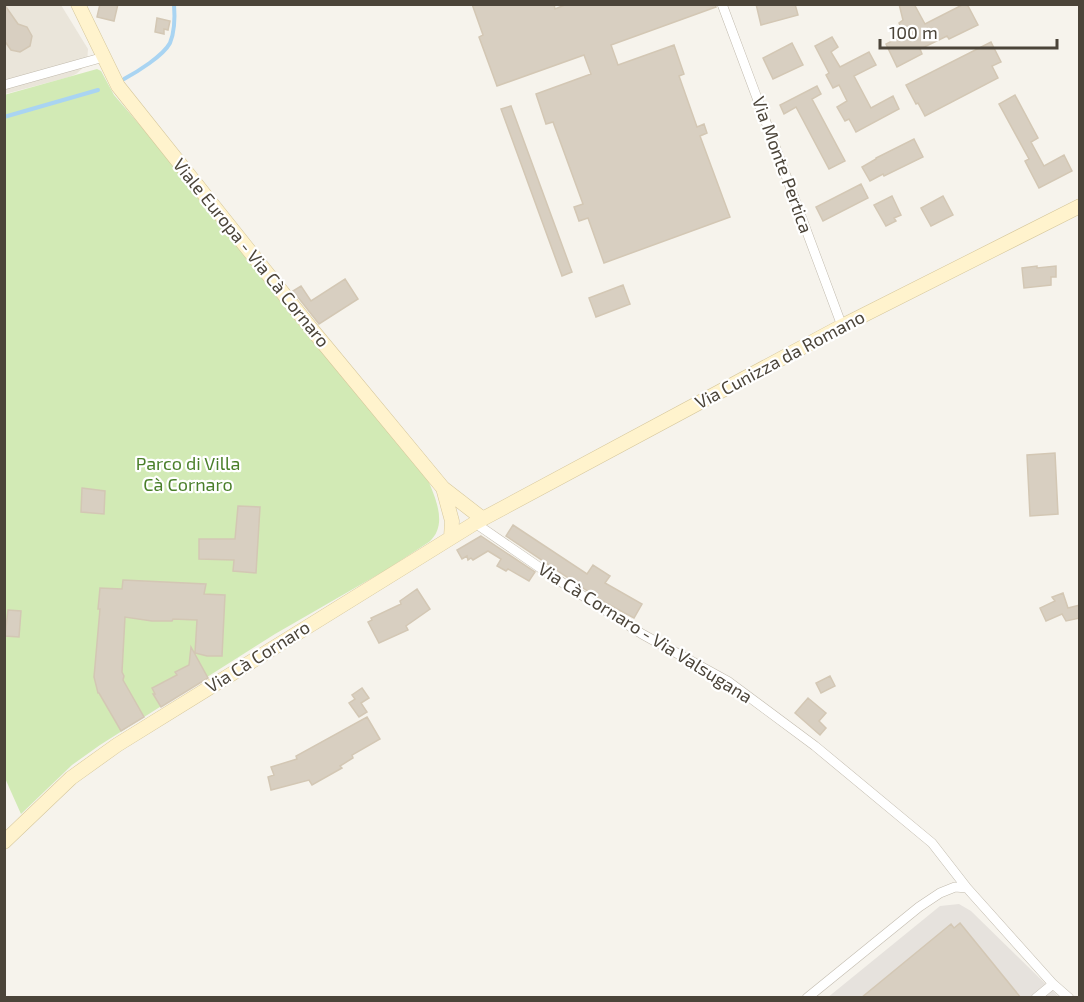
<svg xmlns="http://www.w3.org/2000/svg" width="1084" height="1002" viewBox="0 0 1084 1002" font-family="'Exo 2',sans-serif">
<rect width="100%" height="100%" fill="#f6f3ec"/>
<!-- residential -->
<path fill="#eae5da" d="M5,5h56l27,44 -1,13 -2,4 -9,8 -7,3 -64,17z"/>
<!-- industrial -->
<path fill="#e6e2dd" d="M959,904l12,7 88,86 -232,1 113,-92z"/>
<!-- green -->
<path fill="#d2eab5" d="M97,69l4,2 13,24 79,92 235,293c8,19 20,46 1,62l-43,28 -111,64 -175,111 -28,20 -51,49 -17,-38v-681z"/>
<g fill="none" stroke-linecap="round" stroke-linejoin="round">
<!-- stream -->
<path stroke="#a9d4f2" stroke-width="4" d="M124,79c13,-7 39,-23 46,-36 5,-12 5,-26 4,-39
M4,117l94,-27"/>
</g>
<!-- building -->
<path fill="#d8cfc1" stroke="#d3c7b4" stroke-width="1.5" d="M4,4l14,20 9,3 5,9 -2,10 -10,6 -9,-2 -7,-10z
M100,4h18l-4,17 -17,-4z
M472,4h82l1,5 12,-5h148l1,3 -105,38 7,20 56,-20 10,29 -5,2 18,51 7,-3 3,9 -7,3 30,81 -126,46 -16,-45 -9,3 -5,-14 9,-3 -30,-82 -7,2 -10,-30 55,-20 -7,-19 -87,31 -18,-49 4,-2z
M756,4h39l3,11 -37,10z
M899,4h15l11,20 39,-20h3l11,21 -29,14 -2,-3 -27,13 2,5 -25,13 -11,-23 18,-9 -5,-12 4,-3z
M157,18l13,3 -2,9 -4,-1v5l-9,-2z
M832,37l6,10 -7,5 9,15 29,-15 7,13 -22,11 17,32 22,-12 6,13 -43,23 -7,-13 -4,2 -8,-14 10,-6 -8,-16 -6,3 -7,-13 3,-2 -14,-27z
M991,42l10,20 -9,4 6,12 -73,38 -7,-13 -2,1 -10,-19z
M792,43l11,22 -30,14 -10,-21z
M817,86l4,8 -9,5 33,62 -16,8 -33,-62 -12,7 -4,-9z
M1015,95l23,43 -7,4 13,24 20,-11 8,16 -33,17 -14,-27 4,-2 -30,-55z
M511,106l61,166 -10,4 -61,-167z
M914,139l9,18 -39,19 -1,-2 -13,7 -8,-14 14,-8v-1z
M861,184l7,14 -45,23 -7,-14z
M892,196l9,19 -7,3 2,3 -10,5 -12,-21z
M943,196l10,19 -22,11 -10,-18z
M1037,266v2l19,-2v11h-5v8l-27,3 -2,-20z
M345,279l13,20 -39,25 -26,-33 8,-5 10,15z
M623,285l7,19 -34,13 -7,-19z
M1055,453l3,61 -28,2 -3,-61z
M82,488l23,3 -1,23 -23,-2z
M238,506l22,1 -4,66 -23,-2 1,-11 -35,-1v-20h36z
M513,525l74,49 6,-9 17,11 -5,7 37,21 -8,14 -30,-16 -98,-66z
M481,536l54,36 -6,9 -21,-12 -2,2 -9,-5 4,-7 -13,-8 -15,9 -2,-2 -3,2 -1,-4 -5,3 -5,-9z
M123,580l83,4 -2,10 21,1 -3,61h-15l-12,-3 2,-33 -24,-1 -1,2h-20l-27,-4 -3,55 2,4 -1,4 21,37 -23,14 -22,-38h-1l-4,-16 6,-68h-2l2,-21 22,1z
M417,589l13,20 -24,17 2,4 -29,13 -11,-21 4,-2 -1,-2 30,-14 -1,-3z
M1063,593l5,15 12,-3v13l-14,3 -4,-7 -16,7 -6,-13 15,-7 -3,-4z
M8,610l13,1 -2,26 -14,-1z
M191,647l17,31 -47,29 -8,-13h2l-3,-6 25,-13 -2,-3 14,-7z
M830,676l5,10 -14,7 -5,-10z
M362,688l7,10 -8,5 6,9 -8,5 -10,-14 6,-4 -3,-4z
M808,698l18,15 -7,8 7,7 -6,7 -25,-22z
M367,717l13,22 -28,16 1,3 -13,8 2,2 -30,17 -3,-5 -38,10 -3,-13 6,-2 -3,-8 26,-8 -1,-3z
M960,923l61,75h-160l90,-74 3,4z"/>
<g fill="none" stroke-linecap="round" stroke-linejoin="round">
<defs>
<path id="street" d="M722,4l120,322
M4,85l100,-28
M475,523l74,51 93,60 87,48 86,64 117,97 35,45 86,96 16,14
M807,998l112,-91 21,-14 15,-6 12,1
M1036,998l17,-14"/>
<path id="secondary" d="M78,4l40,82 196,246 129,156 40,31
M443,488l9,33 -1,16
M4,842l67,-64 46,-33 358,-222 367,-197 238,-120"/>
</defs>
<!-- street casing -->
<use href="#street" stroke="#c2bbae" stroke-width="10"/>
<!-- secondary casing -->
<use href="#secondary" stroke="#d6c79b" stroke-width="15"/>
<!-- street -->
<use href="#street" stroke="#fff" stroke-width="9"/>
<!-- secondary -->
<use href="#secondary" stroke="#fff3cd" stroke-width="14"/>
</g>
<g text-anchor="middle" stroke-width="4.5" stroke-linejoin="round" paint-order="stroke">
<!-- street labels -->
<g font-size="18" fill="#4b4439" stroke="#fff">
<text transform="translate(782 165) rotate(70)" y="6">Via Monte Pertica</text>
<text transform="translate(251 253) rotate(51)" y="6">Viale Europa - Via Cà Cornaro</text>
<text transform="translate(780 360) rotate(-28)" y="6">Via Cunizza da Romano</text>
<text transform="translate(645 633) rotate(32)" y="6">Via Cà Cornaro - Via Valsugana</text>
<text transform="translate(258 657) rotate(-32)" y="6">Via Cà Cornaro</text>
</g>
<!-- park labels -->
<g font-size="18" fill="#4a7f2a" stroke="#fff">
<text x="188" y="470">Parco di Villa<tspan x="188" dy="21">Cà Cornaro</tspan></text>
</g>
</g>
<!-- border -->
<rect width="1084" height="1002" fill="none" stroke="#4b4439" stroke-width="12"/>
<!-- scale -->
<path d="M880 39v9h177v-9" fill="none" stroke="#4b4439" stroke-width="3"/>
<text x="889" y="39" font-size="18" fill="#4b4439" stroke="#ffffff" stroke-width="4.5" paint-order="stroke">100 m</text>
</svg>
